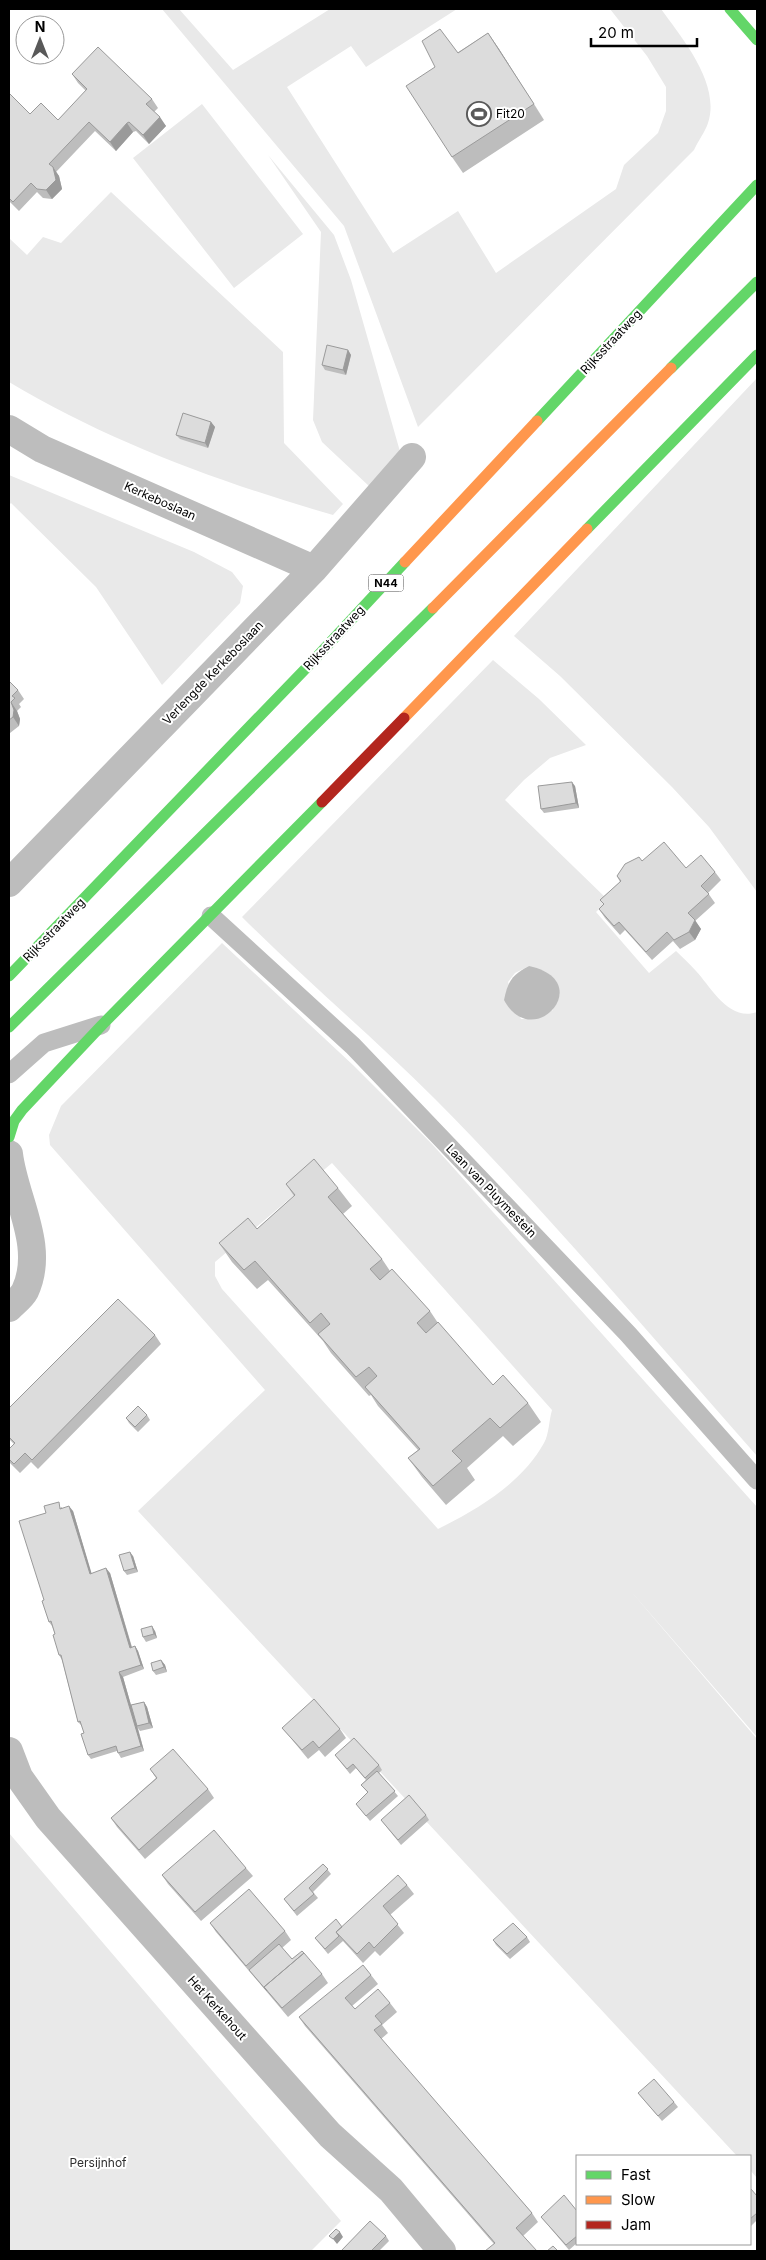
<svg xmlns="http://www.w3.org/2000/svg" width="766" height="2260" viewBox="0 0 766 2260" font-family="Inter,sans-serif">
<rect width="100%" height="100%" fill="#fff"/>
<!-- green -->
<path fill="#e9e9e9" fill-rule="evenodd" d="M162,9h17l54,61 97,-61h127l-91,58 -15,-21 -64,41 106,166 65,-42 38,62 120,-84 8,-24 34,-32 8,-22v-24l-19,-31 -37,-47h51c21,29 60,75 47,114 -3,9 -10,18 -14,27l-276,277 -74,-201z
M202,104l101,130 -69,54 -101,-130z
M268,155l66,80 17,45 50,175 -31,32 -48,-45 -9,-22 8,-188z
M111,192l172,160 1,91 59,61 -10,11c-111,-32 -224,-73 -324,-133v-144l18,17 16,-18 18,6z
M757,378v514l-48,-65 -37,-40 -112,-111 -46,-40z
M9,475l185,77 38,20 11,14 -3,17 -78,82 -66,-98 -85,-84 -2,2z
M493,660l46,39 47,46 -36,13 -26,22 -19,20 103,100 -12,12 53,61 27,-22c7,7 14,13 20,20 15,16 33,51 61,41v444c-106,-120 -209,-243 -322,-357 -63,-63 -130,-119 -193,-182zM529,966l24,44 -16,9h-16l-13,-37 7,-9z
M222,943l131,122 79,79 325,363v230l-128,-148 128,150v439l-7,-8v-14h-13l-599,-645 127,-121 -215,-245 -1,-10 12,-29zM332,1163l220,247c-3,10 -3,24 -8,33 -23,41 -66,66 -106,86l-216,-240 -7,-13v-14z
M9,1833l332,388 -30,30h-302z"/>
<!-- water -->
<path fill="#bbb" d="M529,966c69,15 4,88 -25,34 4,-19 8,-25 25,-34z"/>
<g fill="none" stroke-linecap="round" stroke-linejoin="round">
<!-- lane -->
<path stroke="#bdbdbd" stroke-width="19" d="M211,916l142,130 275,288 129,146
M9,1074l35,-31 57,-18"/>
<!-- street -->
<path stroke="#bdbdbd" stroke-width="28" d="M9,429l33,20 272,120
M9,883l305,-314 98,-112
M9,1154c5,44 37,92 16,137 -3,6 -11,12 -16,17
M9,1751l10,26 29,41 282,317 61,55 51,61"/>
<!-- fast -->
<path stroke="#63d668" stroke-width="11" d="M730,9l27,31
M671,368l86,-86
M537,421l220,-236
M587,529l170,-174
M9,976l303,-314 93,-100
M9,1027l424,-419
M9,1137l5,-16 8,-11 80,-85 220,-223"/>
<!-- slow -->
<path stroke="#ff974d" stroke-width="11" d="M405,562l132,-141
M433,608l238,-240
M404,718l183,-189"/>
<!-- jam -->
<path stroke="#b3261e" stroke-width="11" d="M322,802l82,-84"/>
</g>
<!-- wall -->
<path fill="#bdbdbd" d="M488,33l11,16 45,71 -81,53 -11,-16 -17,-90z
M72,74l80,25 6,9 -4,4 12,14 -17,18 -13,-13 -3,1 -17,19 -21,-20 -39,41 3,4 3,13 -10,10 -9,-1 -6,-6 -18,19 -10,-10v-108l21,21 28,6 28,-29 -8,-8z
M348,350l3,5 -5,20 -21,-5 -3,-5z
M211,422l4,5 -7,21 -28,-9 -4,-4z
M9,681l9,9 6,9 -5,5 2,3 -4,4 3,8 -1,7 -9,7 -1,-1z
M575,786l4,22 -35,5 -3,-4z
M642,861l44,7 29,4 6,8 -13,13 7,10 -20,18 6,8 -6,11 -15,9 -7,-8 -21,19 -27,-30 -5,5 -15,-17 -6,-9 5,-5 -4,-4 20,-18 -3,-6z
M286,1184l52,4 14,18 -9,8 39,45 8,12 40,40 8,12 55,62 35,18 13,19 -28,24 -10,-10 -36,32 8,12 -29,25 -24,-28 -14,-19 10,-8 -40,-44 -7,-11 -2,1 -38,-43 -8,-12 -55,-61 -11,9 -25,-27 -13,-19 38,-14 37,-33z
M155,1335l6,9 -123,125 -7,-7 -11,11 -10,-10 -1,-2v-12l5,-5 -5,-5v-31z
M147,1415l3,5 -12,12 -9,-9 -3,-5z
M62,1507v1l11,3 18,62h19l22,74 3,-1 3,5 6,18 -21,8 8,28 13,-3 3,5 6,21 -13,3 -2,-3 6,23 -23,7 -4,-7 -26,8 -3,-4 -4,-22 -2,-7 -4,-4 -16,-62 -3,-5 -4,-21 -3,-8 -3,-4 -5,-22 2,-87z
M133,1556l5,16 -11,3 -3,-4z
M155,1631l2,7 -11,4 -3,-5z
M161,1660l4,5 2,7 -11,3 -3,-4z
M282,1728l58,1 6,9 -21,19 -6,-7 -11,9 -19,-23z
M335,1755l44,10 3,5 -3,3 19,23 -28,25 -14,-17 12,-11 -7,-8 5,-5 -10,-12 -6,6z
M150,1769l58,20 6,9 -69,61 -28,-32 -6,-9 45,-40z
M426,1815l3,5 -28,25 -20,-25z
M323,1864l8,10 -18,18 5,6 -21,18 -13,-17z
M246,1868l7,8 -52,45 -33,-37 -6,-9z
M407,1885l7,9 -24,21 14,18 -24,23 -5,-5 -12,12 -20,-22 -15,13 -13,-16 27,-11z
M210,1923l75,8 6,9 -9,8 10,11 30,15 6,9 -40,34 -72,-85z
M527,1937l3,5 -20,17 -14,-14 -3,-5z
M371,1975l7,9 -26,22 3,3 35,-6 7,9 -15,13 6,8 -7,6 151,174 6,9 -15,14 -29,8 -189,-218 -6,-9z
M638,2093l36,9 4,5 -16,14z
M750,2190l7,6v24l-7,7z
M577,2211v32l-8,7 -28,-33z
M386,2236l3,5 -10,10h-38z"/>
<!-- shaded-wall -->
<path fill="#9a9a9a" d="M488,33l11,16 45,71 -10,-16z
M160,117l6,9 -17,18 -6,-9z
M127,123l6,9 -17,19 -6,-9z
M53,167l6,9 3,13 -10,10 -6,-9z
M348,350l3,5 -5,20 -3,-5z
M211,422l4,5 -7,21 -3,-5z
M11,702l6,9 3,8 -1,7 -6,-9z
M572,782l3,4 4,22 -3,-5z
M695,920l6,9 -6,11 -6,-8z
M69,1506l4,5 20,67 -3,-4z
M130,1552l3,4 5,16 -3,-4z
M106,1568l4,5 23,79 -3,-4z
M152,1626l3,5 2,7 -3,-4z
M135,1646l3,5 6,18 -3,-4z
M161,1660l4,5 2,7 -3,-5z
M119,1672l4,5 21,74 -3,-5z
M144,1702l3,5 6,21 -4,-5z
M340,2232l3,5 -6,7 -4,-5z"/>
<!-- building -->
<path fill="#dcdcdc" stroke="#9a9a9a" d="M440,29l18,24 30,-20 46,71 -82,53 -46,-71 29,-19 -13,-26z
M98,47l54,52 -6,5 14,13 -17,18 -14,-13 -2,1 -17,19 -21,-20 -40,42 4,3 3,13 -10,10 -9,-1 -6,-6 -18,19 -4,-4v-105l21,21 11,-11 17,17 29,-31 -15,-15z
M327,345l21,5 -5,20 -21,-5z
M183,413l28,9 -6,21 -29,-8z
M9,681l9,9 -6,6 3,2 -4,4 3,8 -1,7 -4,3z
M572,782l4,21 -35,6 -3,-23z
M664,842l22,26 15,-13 14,17 -14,14 8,8 -21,19 7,7 -6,12 -15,8 -7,-8 -21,20 -27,-30 -5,4 -15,-17 5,-5 -4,-4 21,-19 -4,-5 8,-12 14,-7 3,4z
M314,1159l24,29 -10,9 54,62 -12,10 10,11 12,-11 38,42 -13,12 9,10 12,-11 55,63 10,-10 25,28 -28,25 -10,-10 -38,33 10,10 -29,25 -25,-28 12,-9 -55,-62 12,-11 -8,-9 -13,10 -38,-43 12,-10 -9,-11 -11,10 -55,-62 -11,9 -25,-27 29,-25 9,11 38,-34 -9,-11z
M118,1299l37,36 -123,125 -7,-7 -11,11 -5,-5v-10l6,-6 -6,-6v-29z
M138,1406l9,9 -12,12 -9,-9z
M59,1502l1,7 9,-3 21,68 16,-6 24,80 5,-2 6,19 -22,7 22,74 -23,7 -2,-7 -28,9 -7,-21 3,-1 -4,-12 -2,1 -17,-67h-2l-6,-20 2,-1 -4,-13 -2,1 -7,-21 2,-1 -25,-79 27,-8 -2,-7z
M130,1552l5,16 -11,3 -5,-16z
M152,1626l2,8 -11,3 -2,-8z
M161,1660l3,7 -11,4 -2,-8z
M314,1699l26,30 -21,19 -6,-7 -11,9 -20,-22z
M144,1702l5,21 -12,3 -6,-21z
M354,1738l25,27 -14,13 -12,-14 -6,5 -12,-14z
M173,1749l35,40 -69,61 -28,-32 46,-40 -7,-9z
M377,1771l18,20 -29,25 -10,-12 12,-12 -7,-7z
M409,1795l17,20 -28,25 -17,-20z
M214,1830l32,38 -51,44 -33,-37z
M323,1864l5,5 -19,19 5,6 -20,17 -10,-12z
M398,1875l9,10 -24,21 15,18 -24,24 -5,-6 -12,12 -21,-22z
M249,1889l36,42 -39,35 -36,-43z
M336,1919l6,8 -6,5 3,4 -14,13 -10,-11z
M513,1923l14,14 -20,17 -14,-14z
M279,1944l13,15 10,-8 2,2 -40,34 3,4 -18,-21z
M304,1953l18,21 -40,34 -18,-21z
M363,1965l8,10 -26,23 10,11 23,-20 12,14 -15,13 7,8 -8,6 158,183 -16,15 21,23h-52l10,-8 -196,-226z
M654,2079l20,23 -16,14 -20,-23z
M751,2189l6,7v17l-7,6v-29z
M564,2195l13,16v25l-11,9 -25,-28z
M370,2221l16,15 -15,15h-30z
M336,2229l4,3 -7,7 -4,-3z
M553,2246l5,5h-11z"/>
<!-- icons -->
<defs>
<symbol id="stadium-ring" viewBox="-11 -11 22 22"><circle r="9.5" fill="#fff" stroke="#595959" stroke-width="1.5"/><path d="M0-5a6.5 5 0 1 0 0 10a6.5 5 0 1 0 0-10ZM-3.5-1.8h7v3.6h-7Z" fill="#595959"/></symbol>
</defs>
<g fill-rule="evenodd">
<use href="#stadium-ring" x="465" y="100" width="28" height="28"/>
</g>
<g text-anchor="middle" stroke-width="4" stroke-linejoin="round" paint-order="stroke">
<!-- shield labels -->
<rect fill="#fff" stroke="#4c4c4c" stroke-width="1" x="368.5" y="574.5" width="35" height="17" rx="4"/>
<g font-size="11" font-weight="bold" fill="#000">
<text x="386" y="587">N44</text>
</g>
<!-- poi labels -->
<g font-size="12" fill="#000" stroke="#fff" text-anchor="start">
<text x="496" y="118">Fit20</text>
</g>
<!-- street labels -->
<g font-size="12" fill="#000" stroke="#fff">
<text transform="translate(611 342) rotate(-47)" y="4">Rijksstraatweg</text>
<text transform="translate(160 501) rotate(24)" y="4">Kerkeboslaan</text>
<text transform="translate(334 638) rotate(-47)" y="4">Rijksstraatweg</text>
<text transform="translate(213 673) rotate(-46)" y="4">Verlengde Kerkeboslaan</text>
<text transform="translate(54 930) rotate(-46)" y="4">Rijksstraatweg</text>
<text transform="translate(491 1191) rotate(46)" y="4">Laan van Pluymestein</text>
<text transform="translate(217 2008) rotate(48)" y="4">Het Kerkehout</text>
</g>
<!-- park labels -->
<g font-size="12" fill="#2e2e2e" stroke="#fff">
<text x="98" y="2167">Persijnhof</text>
</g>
</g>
<!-- border -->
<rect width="766" height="2260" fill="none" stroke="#000000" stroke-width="20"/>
<!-- legend -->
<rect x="576" y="2155" width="175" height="90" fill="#ffffff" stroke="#999999"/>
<rect x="586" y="2171" width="25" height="8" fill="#63d668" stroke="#999999"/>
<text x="621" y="2180" font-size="15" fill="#000000">Fast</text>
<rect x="586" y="2196" width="25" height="8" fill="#ff974d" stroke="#999999"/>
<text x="621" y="2205" font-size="15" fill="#000000">Slow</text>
<rect x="586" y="2221" width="25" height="8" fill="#b3261e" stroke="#999999"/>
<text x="621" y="2230" font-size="15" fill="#000000">Jam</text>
<!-- north arrow -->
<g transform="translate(40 40)"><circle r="24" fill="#ffffff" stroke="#999999"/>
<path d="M0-4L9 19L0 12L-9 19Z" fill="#595959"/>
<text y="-8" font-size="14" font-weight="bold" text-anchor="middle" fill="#000000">N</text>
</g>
<!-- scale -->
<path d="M591 38v8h106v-8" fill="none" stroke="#000000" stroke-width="2.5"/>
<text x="598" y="38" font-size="15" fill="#000000" stroke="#ffffff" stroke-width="4" paint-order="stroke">20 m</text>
</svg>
